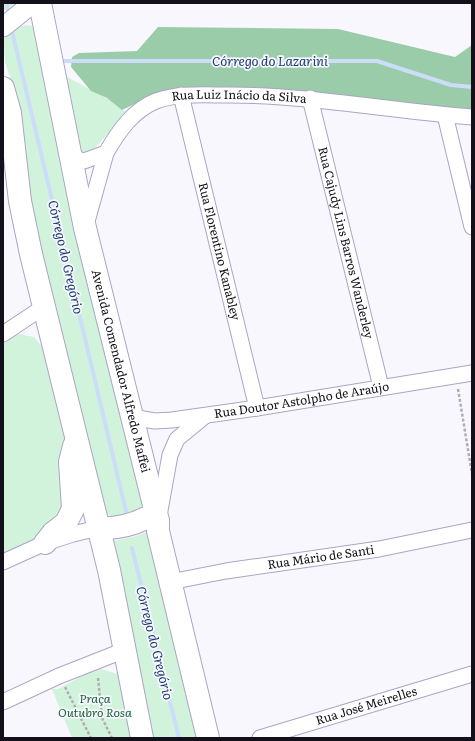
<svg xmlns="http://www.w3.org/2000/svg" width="475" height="741" viewBox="0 0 475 741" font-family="Literata,serif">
<rect width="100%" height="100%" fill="#f9f7fe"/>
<!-- green -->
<path fill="#d2f3db" d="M3,3h13l-13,9z
M26,25l6,1 4,6 109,469 -6,9 -24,7 -12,-4 -70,-277 -18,-143 -10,-31 -1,-23 4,-5 10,-7z
M58,72c16,9 32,17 48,26 8,4 13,11 22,14l-38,41 -5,1 -7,-5z
M19,334l15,3 11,13 21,83 1,73 -25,32 -39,16v-212l10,-7z
M146,532h3l52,206h-50l-38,-197 24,-5z
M101,669l17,5 6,11 8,53h-60l-20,-49h6l35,-19z"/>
<!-- forest -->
<path fill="#9bcca9" d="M158,27l180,2 117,28 17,-12v68l-322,-16 -28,13 -15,-12 -16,-7 -20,-24 1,-10 7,-4 58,-2z"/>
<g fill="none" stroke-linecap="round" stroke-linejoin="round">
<!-- stream -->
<path stroke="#cbddf8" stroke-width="4" d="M6,3l3,11
M11,27l115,484
M63,61h314l74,24 21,2
M132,548l47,190"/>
<defs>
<g id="minor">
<path id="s1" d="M181,95l76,313"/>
<path id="s2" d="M310,98l71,289"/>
<path d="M445,115l27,112"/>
<path d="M70,157l14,4 22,-8"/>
<path id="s3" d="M86,225l20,-72c12,-21 27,-43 50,-52 23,-8 47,-6 72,-6 82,0 162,16 244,22"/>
<path d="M3,334l42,-28"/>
<path id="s4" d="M131,415l12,4 12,2 17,-1 85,-12 215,-35"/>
<path d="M159,516l11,-61 7,-16 28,-23"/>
<path d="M3,562l42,-19 28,-9 25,-6"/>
<path id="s5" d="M170,582l56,-11 153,-22 93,-19"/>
<path d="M3,702l56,-26 66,-26"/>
<path id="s6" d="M260,738l212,-64"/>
</g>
<path id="tertiary" d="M3,27l30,-24"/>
<g id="primary">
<path id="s7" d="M40,3l45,225 73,293v10l50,207"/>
<path d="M3,88l7,25 10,88 11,53 78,316 33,168"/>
<path d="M98,528c18,1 32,-2 48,-10l12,3"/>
<path d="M45,543l8,-10 13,-10 7,-14 -3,-47 4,-16"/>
</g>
</defs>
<!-- minor casing -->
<use href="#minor" stroke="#aba5c3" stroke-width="17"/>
<!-- tertiary casing -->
<use href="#tertiary" stroke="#aba5c3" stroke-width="21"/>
<!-- primary casing -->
<use href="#primary" stroke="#aba5c3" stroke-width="24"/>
<!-- path -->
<path stroke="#afacb5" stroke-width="2.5" stroke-dasharray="3 2" stroke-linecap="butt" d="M458,389l14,85
M98,678l4,40 10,20
M65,687l26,51"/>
<!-- minor -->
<use href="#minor" stroke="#fff" stroke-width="15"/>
<!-- tertiary -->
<use href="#tertiary" stroke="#fff" stroke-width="19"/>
<!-- primary -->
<use href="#primary" stroke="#fff" stroke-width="22"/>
</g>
<g text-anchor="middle" stroke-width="3.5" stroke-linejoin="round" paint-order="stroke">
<!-- street labels -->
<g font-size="12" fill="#13101b" stroke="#f9f7fe">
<text dy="4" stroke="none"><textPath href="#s3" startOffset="232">Rua Luiz Inácio da Silva</textPath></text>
<text dy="4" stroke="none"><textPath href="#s2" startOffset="149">Rua Cajudy Lins Barros Wanderley</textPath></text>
<text dy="4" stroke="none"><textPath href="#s1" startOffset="161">Rua Florentino Kanabley</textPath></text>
<text dy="4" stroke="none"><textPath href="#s7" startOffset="377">Avenida Comendador Alfredo Maffei</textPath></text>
<text dy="4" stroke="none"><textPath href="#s4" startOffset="173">Rua Doutor Astolpho de Araújo</textPath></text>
<text dy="4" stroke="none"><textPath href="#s5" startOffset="153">Rua Mário de Santi</textPath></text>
<text dy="4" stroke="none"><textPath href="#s6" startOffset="111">Rua José Meirelles</textPath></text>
</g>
<!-- park labels -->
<g font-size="12" font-style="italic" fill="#1b6539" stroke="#f9f7fe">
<text x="95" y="703">Praça<tspan x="95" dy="14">Outubro Rosa</tspan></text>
</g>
<!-- water labels -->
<g font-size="13" font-style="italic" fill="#183c71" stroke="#f9f7fe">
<text x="270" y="66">Córrego do Lazarini</text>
<text transform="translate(66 257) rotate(77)" y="5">Córrego do Gregório</text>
<text transform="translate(155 643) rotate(76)" y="5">Córrego do Gregório</text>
</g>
</g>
<!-- border -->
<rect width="475" height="741" fill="none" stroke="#13101b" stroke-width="8"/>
</svg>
